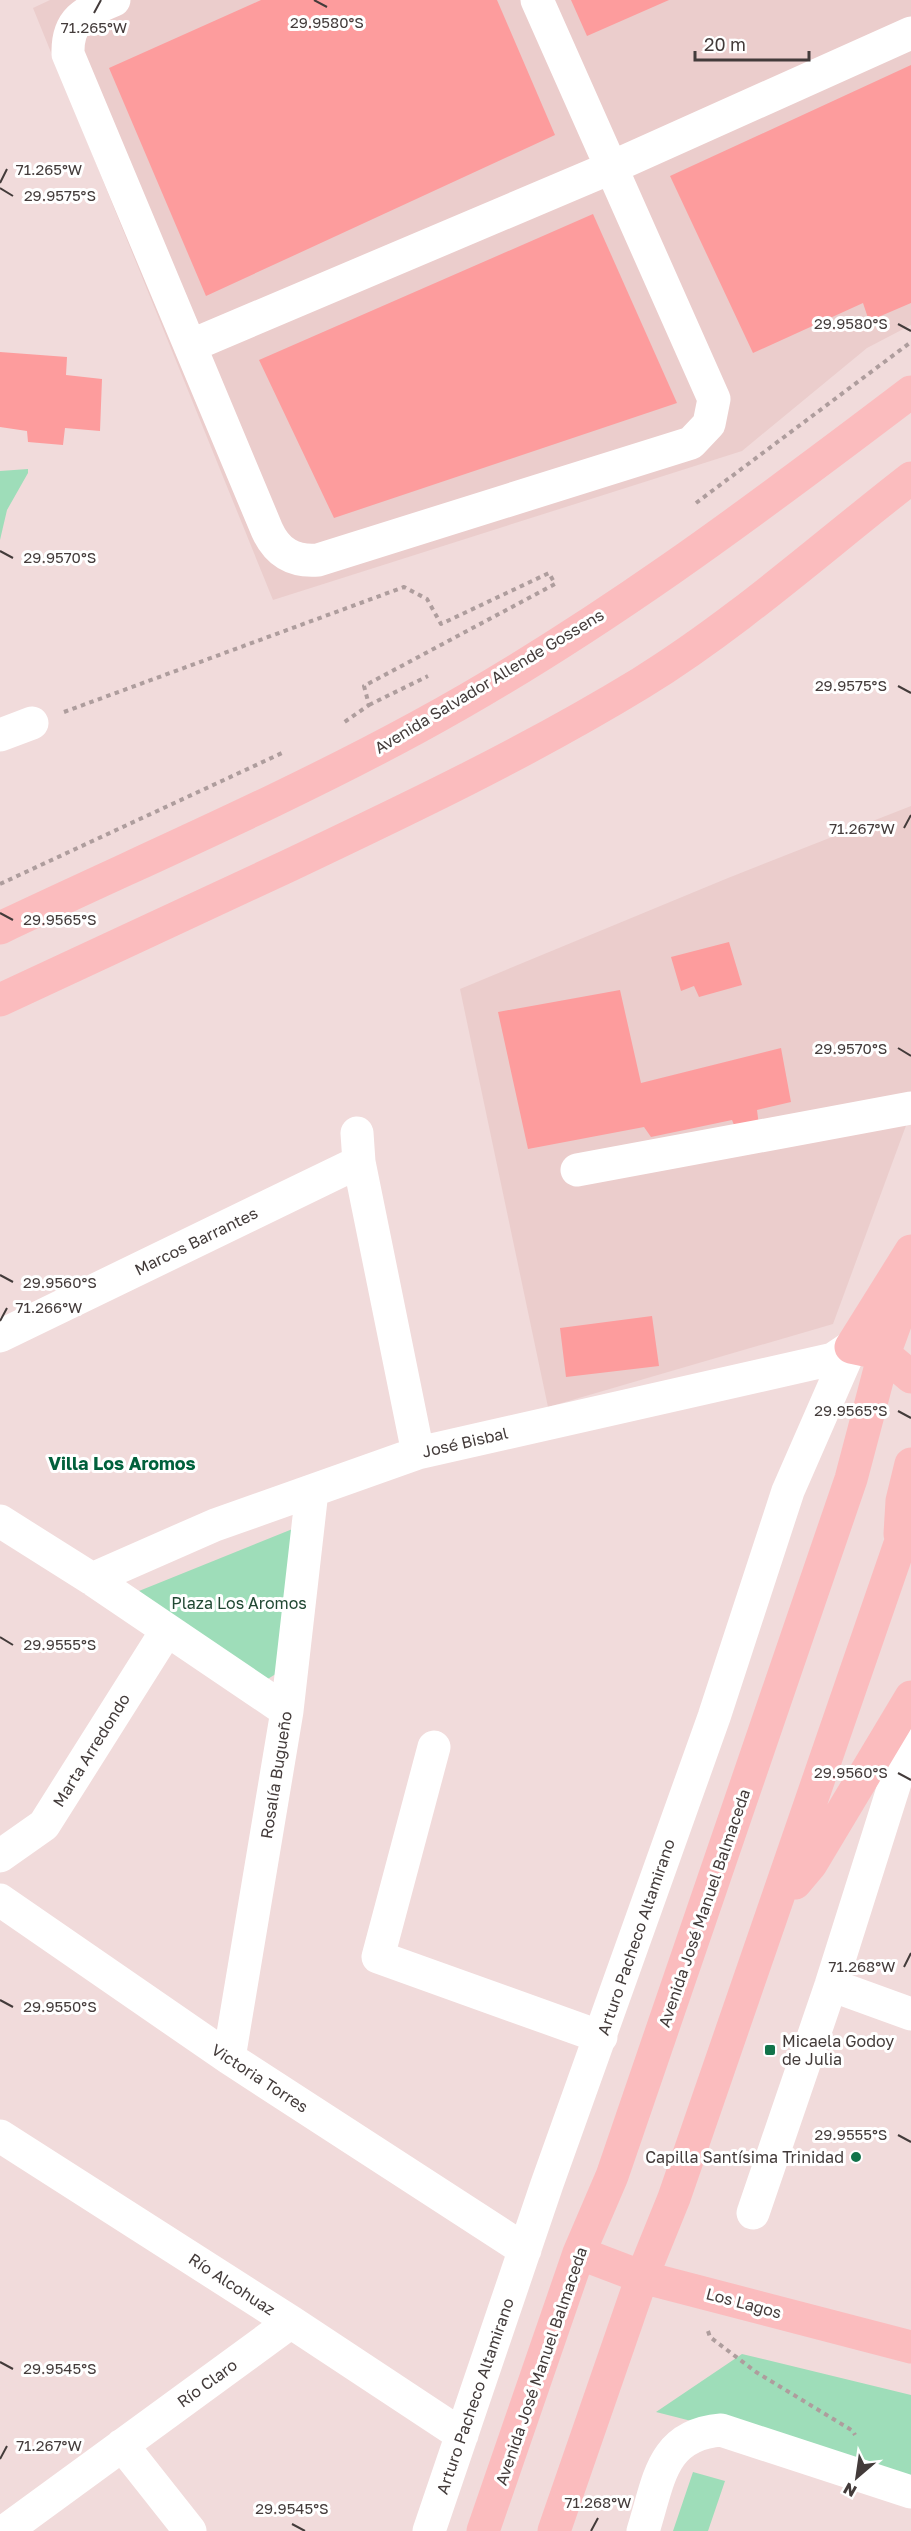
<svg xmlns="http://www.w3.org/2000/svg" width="911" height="2531" viewBox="0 0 911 2531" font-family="'Golos Text',sans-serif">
<rect width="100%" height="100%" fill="#f1dbdb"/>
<!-- built -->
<path fill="#ebcdcc" d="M50,0h861v325l-44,23 -125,103 -469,149 -240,-592z
M911,806v306l-78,212 -285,83 -88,-418 268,-111z"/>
<!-- green -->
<path fill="#9eddb9" d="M28,469v4l-21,37 -7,30v-69z
M295,1528l-11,141 -18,11 -132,-87z
M742,2354l169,41v82l-255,-65z
M693,2472l32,9 -17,50h-35z"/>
<!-- building -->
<path fill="#fd9c9d" d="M261,0h236l58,135 -349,161 -97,-228z
M571,0h98l-82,36z
M911,65v238l-42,18 -6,-18 -110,50 -83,-177z
M593,214l84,189 -343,115 -75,-158z
M0,352l67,5 -1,18 36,4 -2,52 -35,-3 -2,17 -35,-3 -1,-11 -27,-4z
M729,942l13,43 -43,12 -5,-11 -13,5 -10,-34z
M620,990l21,93 140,-35 10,54 -34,8 2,16 -22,6 -5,-12 -81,17 -7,-10 -116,22 -30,-137z
M652,1316l7,50 -93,11 -6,-49z"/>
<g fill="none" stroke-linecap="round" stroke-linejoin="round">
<!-- path -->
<path stroke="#ae9d9d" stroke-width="4" stroke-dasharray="4.5 4.5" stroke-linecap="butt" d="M696,503l215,-161
M369,705l59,-29
M64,712l340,-125 23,12 14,25 108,-51 6,11 -191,102 5,19 -26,18
M0,884l282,-131
M708,2331l2,6 46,35 97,59 2,4"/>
<!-- minor -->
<path stroke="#fff" stroke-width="33" d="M114,0c-29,12 -47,19 -46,54l199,476c10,22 26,32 51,30l373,-117 18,-19 5,-25 -177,-399
M190,346l420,-178 301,-135
M0,735l32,-12
M357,1133l2,29 59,291
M577,1170l334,-62
M0,1336l359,-174
M0,1521l92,58 195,132
M92,1579l123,-54 203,-72 415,-94 18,-12
M434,1747l-56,210 223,80
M0,1856l44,-31 123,-195
M0,1900l229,158 296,192
M831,1985l80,29
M229,2058l58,-347 25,-220
M0,2136l291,186 171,113
M753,2213l78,-228 80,-253
M122,2445l68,86
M5,2531l286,-209
M429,2531l118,-347 167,-467 74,-226 63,-144
M643,2531c16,-49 17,-96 78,-101l190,62"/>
<!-- major -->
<path stroke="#fbbcbe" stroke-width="33" d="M0,928c139,-66 282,-127 418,-201 175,-95 335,-215 493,-335
M0,1000c96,-45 192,-89 288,-134 120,-57 240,-114 353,-183 97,-60 181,-136 270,-205
M911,1251l-60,96 33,7 27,23
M900,1534l2,-33 9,-37
M795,1883l16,-19 100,-167
M579,2253l63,24 269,70
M483,2531l96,-278 33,-77 239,-697 33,-125 27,-74
M554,2531l88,-254 32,-79 237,-686"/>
</g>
<!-- ticks -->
<path fill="none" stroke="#433b3a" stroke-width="2" d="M314,0l13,7M94,13l7,-13M0,183l7,-14M0,188l13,8M898,324l13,7M0,551l13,7M898,686l13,7M904,828l7,-13M0,913l13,7M898,1048l13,8M0,1275l13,7M0,1321l7,-13M898,1411l13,7M0,1637l13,8M898,1773l13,7M904,1967l7,-14M0,2000l13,7M898,2135l13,7M0,2362l13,7M0,2459l7,-13M292,2524l13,7M591,2531l7,-13"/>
<!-- markers -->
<g fill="#12734a" stroke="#fff" stroke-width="2">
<rect x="764" y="2044" width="12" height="12" rx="3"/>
<circle cx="856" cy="2157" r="6"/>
</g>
<g text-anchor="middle" stroke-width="6" stroke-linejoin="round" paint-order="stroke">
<!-- street labels -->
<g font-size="16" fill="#433b3a" stroke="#fff">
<text transform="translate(489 681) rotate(-31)" y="6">Avenida Salvador Allende Gossens</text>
<text transform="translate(196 1241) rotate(-26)" y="6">Marcos Barrantes</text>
<text transform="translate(465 1442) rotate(-13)" y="6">José Bisbal</text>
<text transform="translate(91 1750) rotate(-58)" y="6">Marta Arredondo</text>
<text transform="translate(276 1775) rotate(-81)" y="6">Rosalía Bugueño</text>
<text transform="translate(704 1908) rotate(-71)" y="6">Avenida José Manuel Balmaceda</text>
<text transform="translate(636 1937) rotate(-71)" y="6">Arturo Pacheco Altamirano</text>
<text transform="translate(260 2078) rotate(33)" y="6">Victoria Torres</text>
<text transform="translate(232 2284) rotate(33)" y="6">Río Alcohuaz</text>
<text transform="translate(744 2303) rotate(15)" y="6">Los Lagos</text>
<text transform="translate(541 2366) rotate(-71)" y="6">Avenida José Manuel Balmaceda</text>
<text transform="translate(207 2383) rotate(-36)" y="6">Río Claro</text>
<text transform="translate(475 2396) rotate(-71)" y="6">Arturo Pacheco Altamirano</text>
</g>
<!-- park labels -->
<g font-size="16" fill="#214833" stroke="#fff">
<text x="239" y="1609">Plaza Los Aromos</text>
</g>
<!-- poi labels -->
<g font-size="16" fill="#433b3a" stroke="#fff" text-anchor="start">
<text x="782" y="2047">Micaela Godoy<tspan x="782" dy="18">de Julia</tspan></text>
<text x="844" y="2163" text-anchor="end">Capilla Santísima Trinidad</text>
</g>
<!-- neighbourhood labels -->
<g font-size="18" font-weight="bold" fill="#00603b" stroke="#fff">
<text x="122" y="1470">Villa Los Aromos</text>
</g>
</g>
<g font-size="15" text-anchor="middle" fill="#433b3a" stroke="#fff" stroke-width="6" stroke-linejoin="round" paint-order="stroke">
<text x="327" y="28">29.9580°S</text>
<text x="94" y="33">71.265°W</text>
<text x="49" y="175">71.265°W</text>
<text x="60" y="201">29.9575°S</text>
<text x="851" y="329">29.9580°S</text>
<text x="60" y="563">29.9570°S</text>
<text x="851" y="691">29.9575°S</text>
<text x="862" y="834">71.267°W</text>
<text x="60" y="925">29.9565°S</text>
<text x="851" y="1054">29.9570°S</text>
<text x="60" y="1288">29.9560°S</text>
<text x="49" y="1313">71.266°W</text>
<text x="851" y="1416">29.9565°S</text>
<text x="60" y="1650">29.9555°S</text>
<text x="851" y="1778">29.9560°S</text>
<text x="862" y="1972">71.268°W</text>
<text x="60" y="2012">29.9550°S</text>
<text x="851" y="2140">29.9555°S</text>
<text x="60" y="2374">29.9545°S</text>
<text x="49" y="2451">71.267°W</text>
<text x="598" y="2508">71.268°W</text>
<text x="292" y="2514">29.9545°S</text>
</g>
<!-- north arrow -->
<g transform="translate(857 2477) rotate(209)" stroke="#ffffff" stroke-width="4.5" paint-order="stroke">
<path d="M0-4.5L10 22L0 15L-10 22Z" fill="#433b3a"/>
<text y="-9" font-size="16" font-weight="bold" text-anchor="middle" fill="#433b3a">N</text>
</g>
<!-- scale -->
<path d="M695 51v9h114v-9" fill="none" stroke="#433b3a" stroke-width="3"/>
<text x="704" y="51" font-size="18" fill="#433b3a" stroke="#ffffff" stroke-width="4.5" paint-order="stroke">20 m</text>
</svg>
